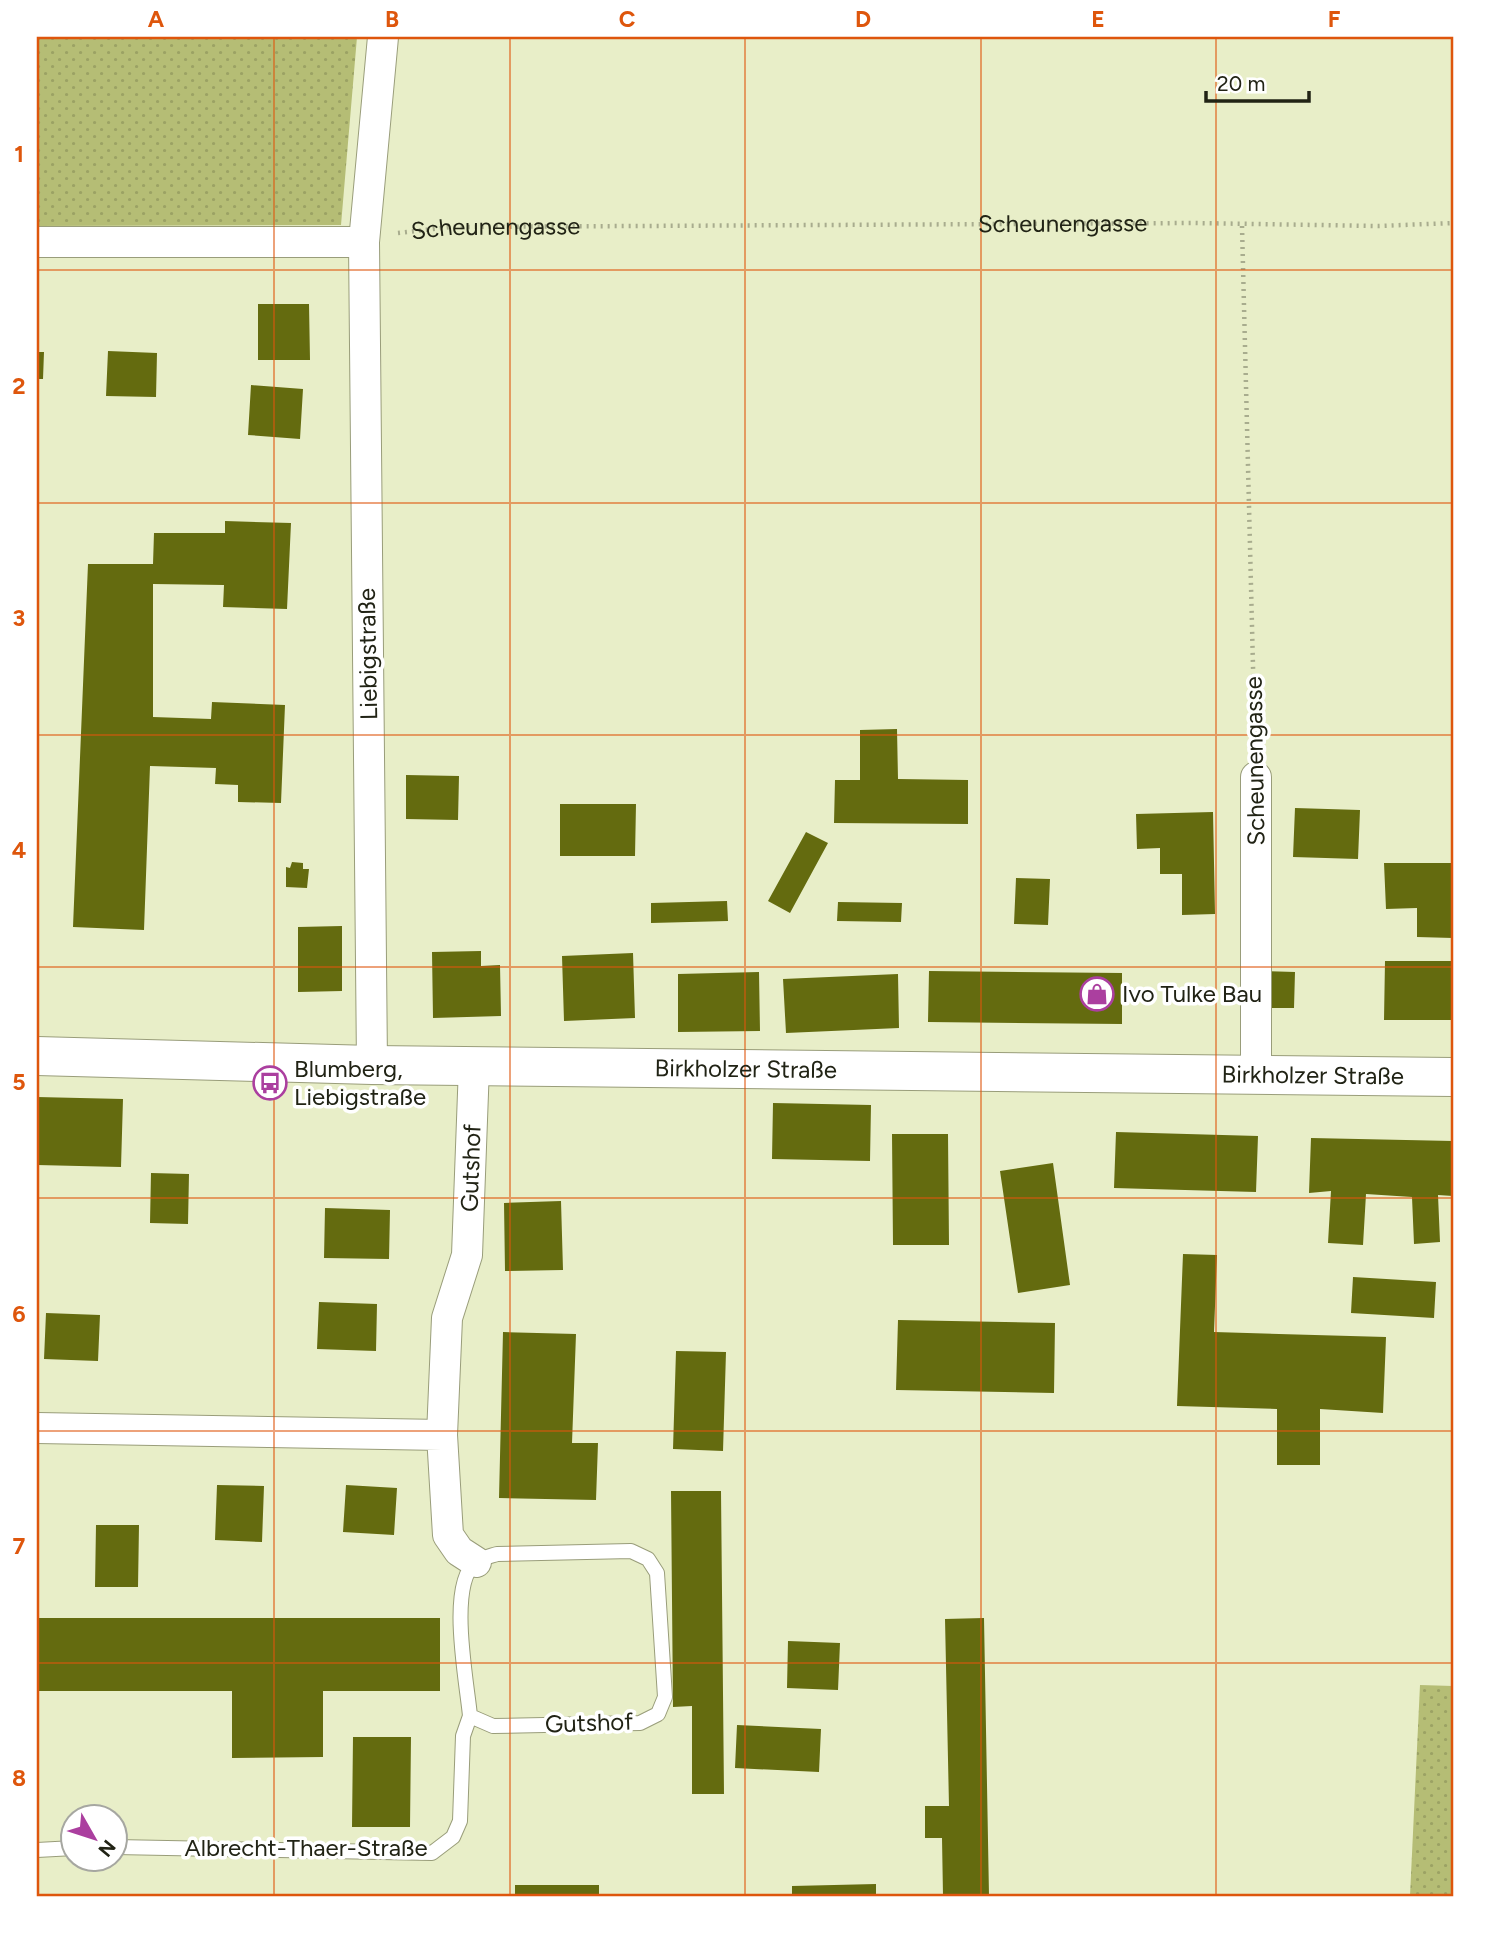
<svg xmlns="http://www.w3.org/2000/svg" width="1490" height="1933" viewBox="0 0 1490 1933" font-family="Figtree,sans-serif">
<defs>
<pattern id="grass-dots" width="8" height="8" patternUnits="userSpaceOnUse" patternTransform="scale(1.75)"><rect width="8" height="8" fill="#b5bd75"/><path d="M2 2h.1M6 6h.1" fill="none" stroke="#9ba264" stroke-width="1.8" stroke-linecap="round"/></pattern>
</defs>
<rect width="100%" height="100%" fill="#e8eec8"/>
<!-- grass -->
<path fill="url(#grass-dots)" d="M37,37h320l-16,188 -304,1z
M1420,1685l33,1v210h-43z"/>
<!-- building -->
<path fill="#646b0f" d="M258,304h51l1,56h-52z
M108,351l49,2 -1,44 -50,-1z
M37,352h7l-1,27h-6z
M251,385l52,4 -3,50 -52,-4z
M225,521l66,2 -4,86 -64,-2 1,-22 -71,-1v133l58,2 1,-17 73,3 -4,98 -43,-1v-17l-23,-1 1,-16 -66,-2 -6,164 -71,-3 15,-363h65l1,-31h71z
M897,729l1,50 70,1v44l-134,-1 1,-43h25v-50z
M406,775l53,1 -1,44 -52,-1z
M560,804h76l-1,52h-75z
M1295,808l65,2 -2,49 -65,-2z
M1213,812l2,102 -33,1v-41h-22v-26l-23,1 -1,-35z
M806,832l22,11 -38,70 -22,-12z
M292,862l11,1v6h6l-2,19 -21,-1v-20l4,1z
M1384,863h69v75l-36,-1v-29l-31,1z
M1016,878l34,1 -2,46 -34,-1z
M727,901l1,20 -77,2v-20z
M838,902l64,1 -1,19 -64,-1z
M342,926v65l-44,1v-65z
M481,951v15l19,-1 1,51 -68,2 -1,-66z
M633,953l2,65 -71,3 -2,-65z
M1385,961h68v59h-69z
M929,971l193,2v51l-194,-2z
M1265,971l30,1 -1,36h-30z
M759,972l1,59 -82,1v-58z
M898,974l1,54 -113,5 -3,-54z
M37,1097l86,2 -2,68 -84,-2z
M773,1103l98,2 -1,56 -98,-2z
M1116,1132l142,4 -2,56 -142,-4z
M892,1134h56l1,111h-56z
M1311,1138l142,3v55l-15,-1 2,47 -26,2 -2,-47 -46,-3 -3,51 -35,-2 3,-52 -22,2z
M1053,1163l17,122 -52,8 -18,-122z
M151,1173l38,1 -1,50 -38,-1z
M561,1201l2,69 -58,1 -1,-68z
M325,1208l65,2 -1,49 -65,-1z
M1183,1254l34,1 -3,77 172,5 -3,76 -63,-4v56h-43v-56l-100,-3z
M1353,1277l83,5 -2,36 -83,-5z
M319,1302l58,2 -1,47 -59,-2z
M46,1313l54,2 -2,46 -54,-2z
M898,1320l157,3 -1,70 -158,-3z
M503,1332l73,2 -4,109h26l-2,57 -97,-2z
M676,1351l50,1 -3,99 -50,-2z
M217,1485l47,1 -2,56 -47,-2z
M346,1485l51,3 -3,47 -51,-3z
M671,1491h50l3,303h-32v-88l-19,1z
M96,1525h43l-1,62h-43z
M37,1618h403v73h-117v66l-91,1v-67h-195z
M984,1618l5,278h-46l-1,-58h-17v-32h24l-4,-187z
M788,1641l52,2 -2,47 -51,-2z
M737,1725l84,4 -2,43 -84,-4z
M353,1737h58l-1,90h-58z
M876,1884v12h-84v-10z
M515,1885h84v11h-84z"/>
<g fill="none" stroke-linecap="round" stroke-linejoin="round">
<defs>
<path id="lane" d="M631,1551l17,8 9,14 8,124 -7,17 -18,9 -147,3 -23,-10c-3,-34 -23,-132 6,-154 5,-4 15,-6 21,-8z
M116,1847l316,6 21,-16 7,-16 3,-85 7,-20
M37,1850l37,-2"/>
<path id="street" d="M37,242h327
M1256,777v298
M372,1065l-8,-823 19,-205
M474,1066l-7,189 -20,63 -5,117 6,100 11,16 17,11
M37,1428l405,7"/>
<g id="secondary">
<path id="s2" d="M37,1056l335,9 1081,12"/>
</g>
</defs>
<!-- lane casing -->
<use href="#lane" stroke="#999d7a" stroke-width="16"/>
<!-- street casing -->
<use href="#street" stroke="#999d7a" stroke-width="32"/>
<!-- secondary casing -->
<use href="#secondary" stroke="#999d7a" stroke-width="40"/>
<!-- path -->
<g stroke="#a8ac8e" stroke-width="4.5" stroke-dasharray="2 5" stroke-linecap="butt">
<path d="M1242,226l13,520"/>
<path id="s1" d="M398,233l53,-6 743,-4 184,3 75,-3"/>
</g>
<!-- lane -->
<use href="#lane" stroke="#fff" stroke-width="14"/>
<!-- street -->
<use href="#street" stroke="#fff" stroke-width="30"/>
<!-- secondary -->
<use href="#secondary" stroke="#fff" stroke-width="38"/>
</g>
<!-- grid -->
<path fill="none" stroke="#de560c" stroke-width="2" stroke-opacity="0.55" d="M274,37v1859M510,37v1859M745,37v1859M981,37v1859M1216,37v1859M37,270h1416M37,503h1416M37,735h1416M37,967h1416M37,1198h1416M37,1431h1416M37,1663h1416"/>
<!-- icons -->
<defs>
<symbol id="shop-ring" viewBox="-11 -11 22 22"><circle r="9.5" fill="#fff" stroke="#ab3f9f" stroke-width="1.5"/><path d="M-5-2.5h2.3a2.7 3.5 0 0 1 5.4 0H5L5.5 6h-11ZM-1.5-2.5h3a1.5 2.3 0 0 0-3 0Z" fill="#ab3f9f"/></symbol>
<symbol id="bus-ring" viewBox="-11 -11 22 22"><circle r="9.5" fill="#fff" stroke="#ab3f9f" stroke-width="1.5"/><path d="M-5-6H5V4H4V6H2V4H-2V6H-4V4H-5ZM-3.5-4V0h7V-4ZM-3.5 1.2v1.5H-2V1.2ZM2 1.2v1.5H3.5V1.2Z" fill="#ab3f9f"/></symbol>
</defs>
<g fill-rule="evenodd">
<use href="#shop-ring" x="1078" y="975" width="38" height="38"/>
<use href="#bus-ring" x="251" y="1064" width="38" height="38"/>
</g>
<g text-anchor="middle" stroke-width="7" stroke-linejoin="round" paint-order="stroke">
<!-- street labels -->
<g font-size="24" fill="#212315" stroke="#fff">
<text dy="8" stroke="none"><textPath href="#s1" startOffset="665">Scheunengasse</textPath></text>
<text dy="8" stroke="none"><textPath href="#s1" startOffset="98">Scheunengasse</textPath></text>
<text transform="translate(368 654) rotate(-91)" y="8">Liebigstraße</text>
<text transform="translate(1255 761) rotate(-91)" y="8">Scheunengasse</text>
<text dy="8" stroke="none"><textPath href="#s2" startOffset="709">Birkholzer Straße</textPath></text>
<text dy="8" stroke="none"><textPath href="#s2" startOffset="1276">Birkholzer Straße</textPath></text>
<text transform="translate(471 1168) rotate(-88)" y="8">Gutshof</text>
<text transform="translate(589 1723) rotate(-2)" y="8">Gutshof</text>
<text x="306" y="1856">Albrecht-Thaer-Straße</text>
</g>
<!-- poi labels -->
<g font-size="24" fill="#212315" stroke="#fff" text-anchor="start">
<text x="1122" y="1002">Ivo Tulke Bau</text>
<text x="294" y="1077">Blumberg,<tspan x="294" dy="28">Liebigstraße</tspan></text>
</g>
</g>
<!-- border -->
<rect width="1490" height="1933" fill="none" stroke="#ffffff" stroke-width="77"/>
<!-- north arrow -->
<g transform="translate(94 1838) rotate(129)"><circle r="33" fill="#ffffff" stroke="#a6a7a1" stroke-width="2"/>
<path d="M0-5L12 26L0 18L-12 26Z" fill="#ab3f9f"/>
<text y="-10" font-size="19" font-weight="bold" text-anchor="middle" fill="#212315">N</text>
</g>
<!-- scale -->
<path d="M1206 91v10h103v-10" fill="none" stroke="#212315" stroke-width="3.5"/>
<text x="1217" y="91" font-size="21" fill="#212315" stroke="#ffffff" stroke-width="5" paint-order="stroke">20 m</text>
<rect x="38" y="38" width="1414" height="1857" fill="none" stroke="#de560c" stroke-width="2.5"/>
<g font-size="23" text-anchor="middle" font-weight="bold" fill="#de560c">
<text x="156" y="27">A</text>
<text x="392" y="27">B</text>
<text x="627" y="27">C</text>
<text x="863" y="27">D</text>
<text x="1098" y="27">E</text>
<text x="1334" y="27">F</text>
<text x="19" y="162">1</text>
<text x="19" y="394">2</text>
<text x="19" y="626">3</text>
<text x="19" y="858">4</text>
<text x="19" y="1090">5</text>
<text x="19" y="1322">6</text>
<text x="19" y="1554">7</text>
<text x="19" y="1786">8</text>
</g>
</svg>
